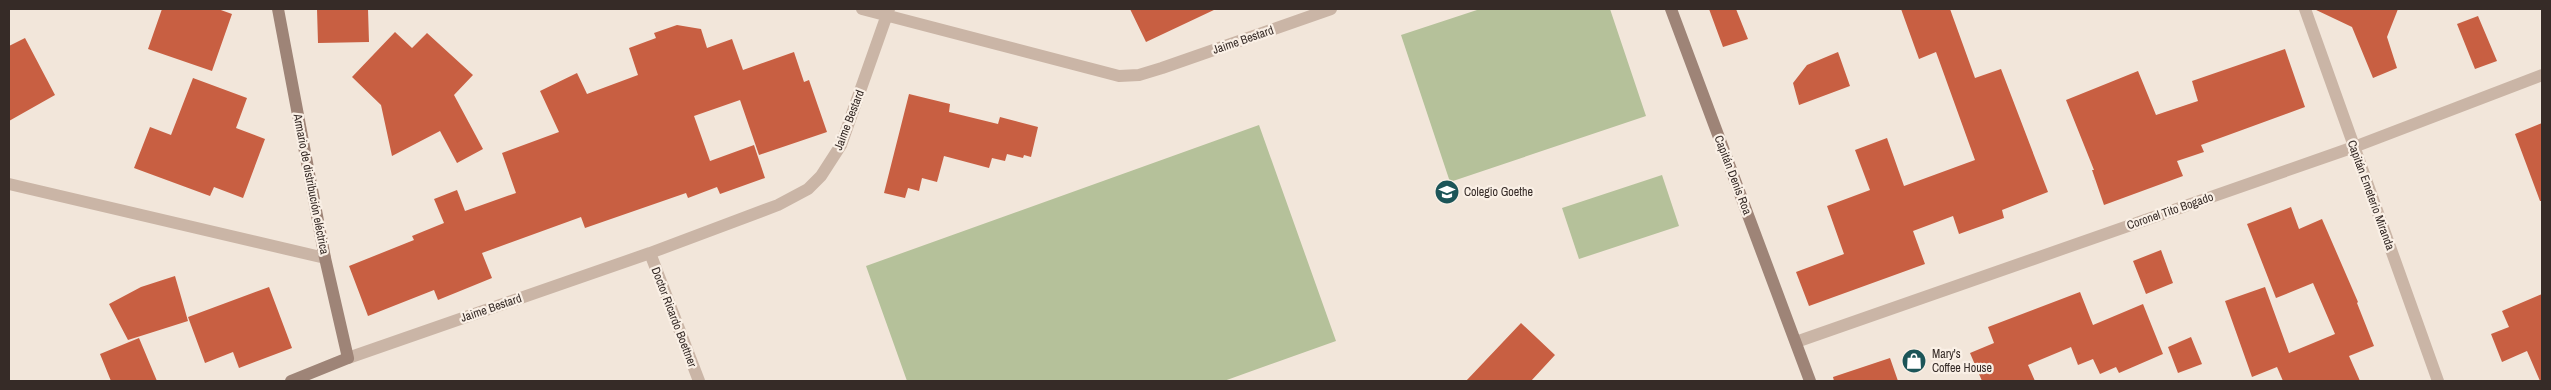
<svg xmlns="http://www.w3.org/2000/svg" width="2551" height="390" viewBox="0 0 2551 390" font-family="'Archivo Narrow',sans-serif">
<rect width="100%" height="100%" fill="#f2e6da"/>
<!-- green -->
<path fill="#b5c19a" d="M1480,9h130l36,107 -196,66 -49,-147z
M1259,125l77,216 -112,40h-317l-41,-115z
M1662,175l17,51 -100,33 -17,-51z"/>
<!-- building -->
<path fill="#c85f42" d="M162,9h56l14,5 -20,57 -64,-22z
M317,9h51l1,33 -51,1z
M1130,9h86l-70,33z
M1709,9h27l12,30 -25,8z
M1901,9h49l25,69 26,-9 47,123 -46,18 2,8 -45,16 -6,-18 -40,15 12,33 -116,42 -13,-34 48,-18 -17,-48 43,-16 -15,-40 32,-12 17,48 71,-26 -39,-108 -17,7z
M2314,9h84l-11,28 10,31 -24,10 -21,-51z
M2478,16l19,45 -22,8 -18,-45z
M677,25l24,4 6,19 25,-9 11,31 51,-18 10,30 5,-2 18,52 -68,23 -19,-55 -46,16 16,45 44,-16 11,33 -45,16 -3,-7 -29,11 -2,-5 -101,35 -4,-11 -99,36 10,25 -54,22 -4,-10 -66,26 -19,-50 65,-26 -2,-4 32,-13 -10,-24 23,-9 8,21 51,-18 -14,-40 57,-21 -19,-41 37,-18 10,21 51,-19 -9,-27 27,-10 -2,-5z
M395,32l17,16 15,-15 46,42 -19,20 29,54 -26,14 -17,-32 -48,25 -11,-51 -29,-28z
M25,38l30,57 -46,26v-75z
M2285,49l20,58 -104,38 3,7 -27,9 6,15 -79,29 -12,-35h2l-28,-70 72,-29 18,44 42,-14 -6,-20z
M1838,52l12,34 -51,19 -6,-22 14,-18z
M193,78l54,20 -11,30 29,11 -22,59 -29,-11 -4,9 -76,-28 16,-41 21,8z
M909,94l41,10 -1,8 49,12 2,-7 38,10 -7,30 -7,-2 -1,3 -16,-4 -2,7 -13,-3 -3,10 -45,-12 -7,26 -15,-4 -3,13 -11,-3 -3,10 -21,-5z
M2542,123v78h-2l-25,-67z
M2291,207l8,22 23,-10 36,83 -1,1 17,43 -25,10 11,25h-77l-6,-14 -25,10 -27,-76 40,-14 24,66 46,-19 -22,-51 -37,15 -29,-74z
M2161,250l12,33 -27,11 -13,-33z
M175,276l13,45 -60,19 -19,-36 32,-17z
M269,287l23,61 -53,20 -6,-16 -28,11 -17,-46z
M2080,292l13,33 50,-21 20,50 -44,19 -3,-6 -16,7 -7,-15 -15,6 -7,-18 -43,18 7,16h-53l-12,-28 24,-10 -6,-16z
M2542,294v87h-2l-13,-30 -25,11 -11,-28 18,-7 -7,-16z
M1521,323l34,32 -24,26h-65z
M2191,337l11,27 -24,9 -10,-26z
M139,338l18,43h-46l-11,-27z
M1890,358l8,23h-64l-1,-4z"/>
<g fill="none" stroke-linecap="round" stroke-linejoin="round">
<!-- street -->
<path stroke="#cab5a6" stroke-width="12" d="M862,9l257,67 20,-1 23,-7 169,-59
M2305,9l133,372
M9,184l316,74
M650,253l49,128
M1796,342l558,-195 188,-72
M348,358l302,-105 128,-48 30,-16 13,-13 20,-31 48,-136"/>
<!-- secondary -->
<path stroke="#9e8477" stroke-width="12" d="M278,9l47,249 23,100 -57,23
M1671,9l139,372"/>
</g>
<!-- icons -->
<defs>
<symbol id="school-disc" viewBox="-11 -11 22 22"><circle r="9.5" fill="#1c5558" stroke="#faf0e6"/><path d="M0-5L7-2L0 1L-7-2ZM-4 1L0 2.5L4 1V4Q0 6-4 4Z" fill="#fff"/></symbol>
<symbol id="shop-disc" viewBox="-11 -11 22 22"><circle r="9.5" fill="#1c5558" stroke="#faf0e6"/><path d="M-5-2.5h2.3a2.7 3.5 0 0 1 5.4 0H5L5.5 6h-11ZM-1.5-2.5h3a1.5 2.3 0 0 0-3 0Z" fill="#fff"/></symbol>
</defs>
<g fill-rule="evenodd">
<use href="#school-disc" x="1433" y="178" width="28" height="28"/>
<use href="#shop-disc" x="1900" y="347" width="28" height="28"/>
</g>
<g text-anchor="middle" stroke-width="4.5" stroke-linejoin="round" paint-order="stroke">
<!-- street labels -->
<g font-size="12" fill="#362b27" stroke="#faf0e6">
<text transform="translate(1243 40) rotate(-19)" y="4">Jaime Bestard</text>
<text transform="translate(849 120) rotate(-69)" y="4">Jaime Bestard</text>
<text transform="translate(1733 175) rotate(69)" y="4">Capitán Denis Roa</text>
<text transform="translate(311 184) rotate(79)" y="4">Armario de distribución eléctrica</text>
<text transform="translate(2371 195) rotate(70)" y="4">Capitán Emeterio Miranda</text>
<text transform="translate(2170 211) rotate(-19)" y="4">Coronel Tito Bogado</text>
<text transform="translate(491 308) rotate(-19)" y="4">Jaime Bestard</text>
<text transform="translate(674 317) rotate(69)" y="4">Doctor Ricardo Boettner</text>
</g>
<!-- poi labels -->
<g font-size="12" fill="#362b27" stroke="#faf0e6" text-anchor="start">
<text x="1464" y="196">Colegio Goethe</text>
<text x="1932" y="358">Mary's<tspan x="1932" dy="14">Coffee House</tspan></text>
</g>
</g>
<!-- border -->
<rect width="2551" height="390" fill="none" stroke="#362b27" stroke-width="20"/>
</svg>
